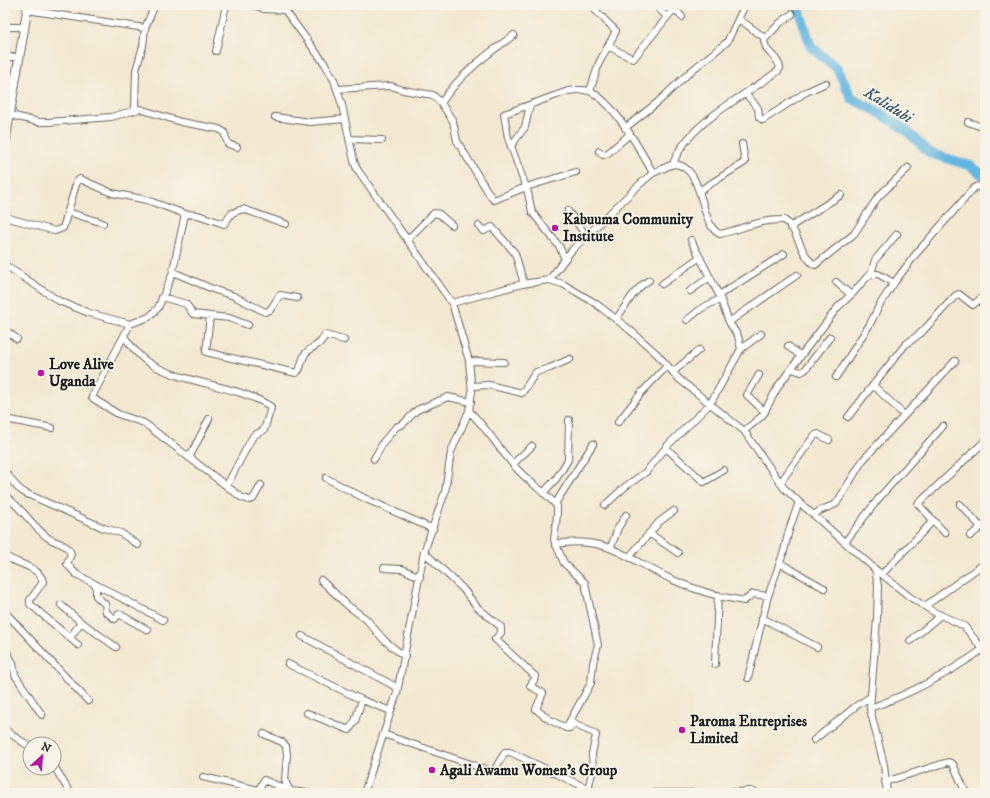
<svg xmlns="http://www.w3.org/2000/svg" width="990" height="798" viewBox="0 0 990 798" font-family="'IM FELL DW Pica',serif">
<rect width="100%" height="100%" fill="#f7f3e8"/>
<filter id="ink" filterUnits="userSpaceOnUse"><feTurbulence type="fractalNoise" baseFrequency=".025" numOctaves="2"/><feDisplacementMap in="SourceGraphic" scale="8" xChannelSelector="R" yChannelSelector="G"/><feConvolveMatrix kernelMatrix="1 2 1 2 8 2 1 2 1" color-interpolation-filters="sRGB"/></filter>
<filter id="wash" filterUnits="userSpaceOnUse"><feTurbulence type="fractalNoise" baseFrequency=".012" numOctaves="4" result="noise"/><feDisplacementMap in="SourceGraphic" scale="16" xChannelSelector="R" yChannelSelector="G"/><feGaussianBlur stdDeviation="0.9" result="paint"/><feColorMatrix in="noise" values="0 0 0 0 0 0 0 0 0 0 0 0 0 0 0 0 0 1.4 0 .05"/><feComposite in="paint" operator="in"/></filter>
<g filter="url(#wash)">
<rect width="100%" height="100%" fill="#f3e8d2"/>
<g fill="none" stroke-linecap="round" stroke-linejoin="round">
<!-- river -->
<path stroke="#64b6e0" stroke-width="10" d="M795,5l5,7 11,35 26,21 15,31 25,12 29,19 24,23 41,13 14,11"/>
</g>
</g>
<g filter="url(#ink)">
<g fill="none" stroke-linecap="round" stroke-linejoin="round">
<defs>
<path id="street" d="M254,5l10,4 20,1
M281,5l44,59 9,16 8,25 12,56 3,8 95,134 17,58 3,31 -3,19 -18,41 -6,40 -21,60 -27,141 -33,100
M590,5l26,26 -17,32 -9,28
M655,5l12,12
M982,5l1,1
M674,8l8,9
M27,10l118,18
M739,19l26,19
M5,27h19
M608,46l25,13 44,-54
M216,51l10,-46
M5,57h14
M337,89l54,-3 12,4 30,5 8,8 12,18 4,20 34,56 3,3 32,-13 50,-15
M746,94l12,14 1,9 4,3 43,-28 20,-9
M441,103c19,-29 45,-48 73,-68
M135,109l1,-39 7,-24 2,-18 10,-23
M10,115l29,7h10l62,-5 29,-8 41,13 38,7 5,3 4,12 9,3
M275,117l35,5 35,-3
M968,122l17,6
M625,128l33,-26 33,-31 36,-29 18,-37
M349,139l33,1
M511,146l14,-19 5,-22
M599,151l4,4 5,-2 22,-19
M673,164c33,1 25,61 47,70 22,-5 41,-15 64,-14 14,8 16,36 31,45l39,-31 24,-37 30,-29
M699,191l46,-29 -3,-18
M568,211l18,24
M68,212l35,11
M5,217l50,14 8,-3 14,-47 3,-2 32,14 35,7 38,14 13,1 26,9 8,-11 11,-4 43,15
M479,226l5,5 8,-4 23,26 9,31
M790,227l51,-32
M407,240l27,-27 5,1 13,11
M565,259l-6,-13 -27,-34 -4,-19 -20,-55 -4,-24 64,-23c7,-1 14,-2 21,0 24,9 52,60 64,82
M5,265l54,36 30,12 41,11 19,-7 9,-9 14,-33 13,-61
M173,272l42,18 19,6 31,16 5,-2 10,-15 17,3
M871,274l4,-14 22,-26
M549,280l23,-30 68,-66 13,-11 20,-9c14,-41 72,-68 105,-93l2,-3c-2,-13 -14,-12 -16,-28l15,-16 13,-10
M836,282l15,13
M662,284l38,-27
M690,291l20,-14
M719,295l65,-41
M162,297l24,7 7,10 36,4 19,7
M452,303l70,-19 27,-4 14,4 32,19 35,27 27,24 22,25 65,52 40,57 15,14 76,67 35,28 22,14 32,15 21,26
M210,316l-4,36 90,21c6,-3 5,-13 9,-19 7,-9 14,-6 20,-19l19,5
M616,319c11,-14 17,-29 33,-39
M687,320l15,-12 18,-9
M729,322l68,-47
M130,324l-38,73 2,2 24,15 26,9 97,74 8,3 4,-1 8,-14
M5,330l12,9
M124,336c5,8 15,20 22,25 37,24 86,22 124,45l1,2 -7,22 -11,6 -26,49
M788,346l13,10
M741,349l20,-15
M469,361l35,1
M792,369l9,3 4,-2 25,-33
M673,372l26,-22
M759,375l-12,20 18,17
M836,377l34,-53 9,-18 15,-23 21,-28 59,-67 4,-2 7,6
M472,386l17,-1 33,8 14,-21 14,-4 20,-9
M469,411c19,18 31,40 49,59 12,13 27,22 39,36v9l-3,25 10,23 21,20 13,62 -5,18 -2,20 -25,45h4l3,-5c8,6 16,6 23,12l-4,19 1,15 -5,20
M904,415l-31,-30 32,-40 17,-13 34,-37 3,-1 14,11 12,-10
M848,417l25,-32
M5,419l47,9
M618,422l24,-30 25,-26
M744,431l18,-15 17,-31 27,-36 32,-42 15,-14 14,-16 4,-3h7l16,9
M666,448l38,34 20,-12
M189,458l20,-39
M374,459l10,-18 12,-14 7,-3 14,-14 31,-13 23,5
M513,464l19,-18
M5,472l13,16 7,5 79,35 17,5 17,12
M326,478l38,20 69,31
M780,483l34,-47 4,-2 11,6
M543,493l13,-14 12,-19 1,-40
M5,496c17,11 26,29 42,41 7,6 21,6 24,17l-4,10 9,10 87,46
M555,504l38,-60
M960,504l21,23
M605,505l21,-19 20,-14 22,-27 42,-41 31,-55 -3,-13 -9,-14 -10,-27 -28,-55
M814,515l5,-4 17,-7 27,-44 92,-99
M649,533l29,20
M945,533l-27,-29 67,-63
M970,536l15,-12
M845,542l34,-44 64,-72
M555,544c54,-9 73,16 118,36 22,10 46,17 71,21l9,-7 15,2
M611,547l7,-19 8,-13
M424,552l39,37 14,18 24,20v6l-6,6 41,38 -6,9 13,7 -7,16 2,2 12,9 16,8
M5,556c11,8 35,10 38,26l-13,18v4l48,41
M630,556l29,-34 15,-11
M780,563l44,25
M384,568l18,1 18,8
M875,569l3,17 -1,33 -7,90 14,56 3,28
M882,574l51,-53
M321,580l26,25 19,14 18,21 21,17
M96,586v10l9,8 1,8 9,7 4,-5 29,16
M61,605l20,17 35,25
M925,606l60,-43
M5,612l83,89
M762,618l55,29
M302,636l96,52
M70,638l11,-16
M910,641l31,-26
M5,649l8,14 2,12 27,40
M288,664l74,36 29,11
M715,664l3,-69
M748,678l20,-82 16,-45 5,-21 10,-28
M870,708c40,-14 78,-34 113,-59
M307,713l42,17 6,-9 7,-21
M5,730l25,17
M264,734l18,8 4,4 1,9 -2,26 5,10
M383,734l108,37 4,-2 10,-17h5l87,41
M814,740l42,-34 14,-9
M54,766l16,27
M203,777l55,13
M885,782l63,-20 5,2 13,29
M257,793l7,-13 26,11 19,2
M654,793h37
M726,793l24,-2 7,2"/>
<path id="secondary" d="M5,143l23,-138"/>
</defs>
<!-- street casing -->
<use href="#street" stroke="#67635c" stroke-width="8"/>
<!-- secondary casing -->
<use href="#secondary" stroke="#67635c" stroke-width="10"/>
<!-- street -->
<use href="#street" stroke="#fff" stroke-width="6"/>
<!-- secondary -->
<use href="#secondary" stroke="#fff" stroke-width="8"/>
</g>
</g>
<!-- markers -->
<g fill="#b5179e" stroke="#f7f3e8" stroke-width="1.5">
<circle cx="555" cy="228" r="4"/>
<circle cx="41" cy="373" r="4"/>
<circle cx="682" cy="730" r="4"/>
<circle cx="432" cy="770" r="4"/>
</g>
<g text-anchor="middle" stroke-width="3.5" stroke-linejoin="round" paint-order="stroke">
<!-- poi labels -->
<g font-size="15" font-weight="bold" fill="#1c1c1c" stroke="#f7f3e8" text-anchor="start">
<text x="563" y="224">Kabuuma Community<tspan x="563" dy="17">Institute</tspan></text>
<text x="49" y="369">Love Alive<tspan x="49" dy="17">Uganda</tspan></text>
<text x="690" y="726">Paroma Entreprises<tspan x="690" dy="17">Limited</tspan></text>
<text x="440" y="775">Agali Awamu Women's Group</text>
</g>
<!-- water labels -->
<g font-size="16" font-style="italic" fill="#395a6a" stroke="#f7f3e8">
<text transform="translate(889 104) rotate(32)" y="6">Kalidubi</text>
</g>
</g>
<!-- margin -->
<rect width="990" height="798" fill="none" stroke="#f7f3e8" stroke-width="20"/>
<!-- north arrow -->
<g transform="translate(42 756) rotate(26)"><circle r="19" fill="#f7f3e8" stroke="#9f9d96"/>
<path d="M0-3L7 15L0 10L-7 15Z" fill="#b5179e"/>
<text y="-6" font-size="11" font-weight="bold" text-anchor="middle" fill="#1c1c1c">N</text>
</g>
</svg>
